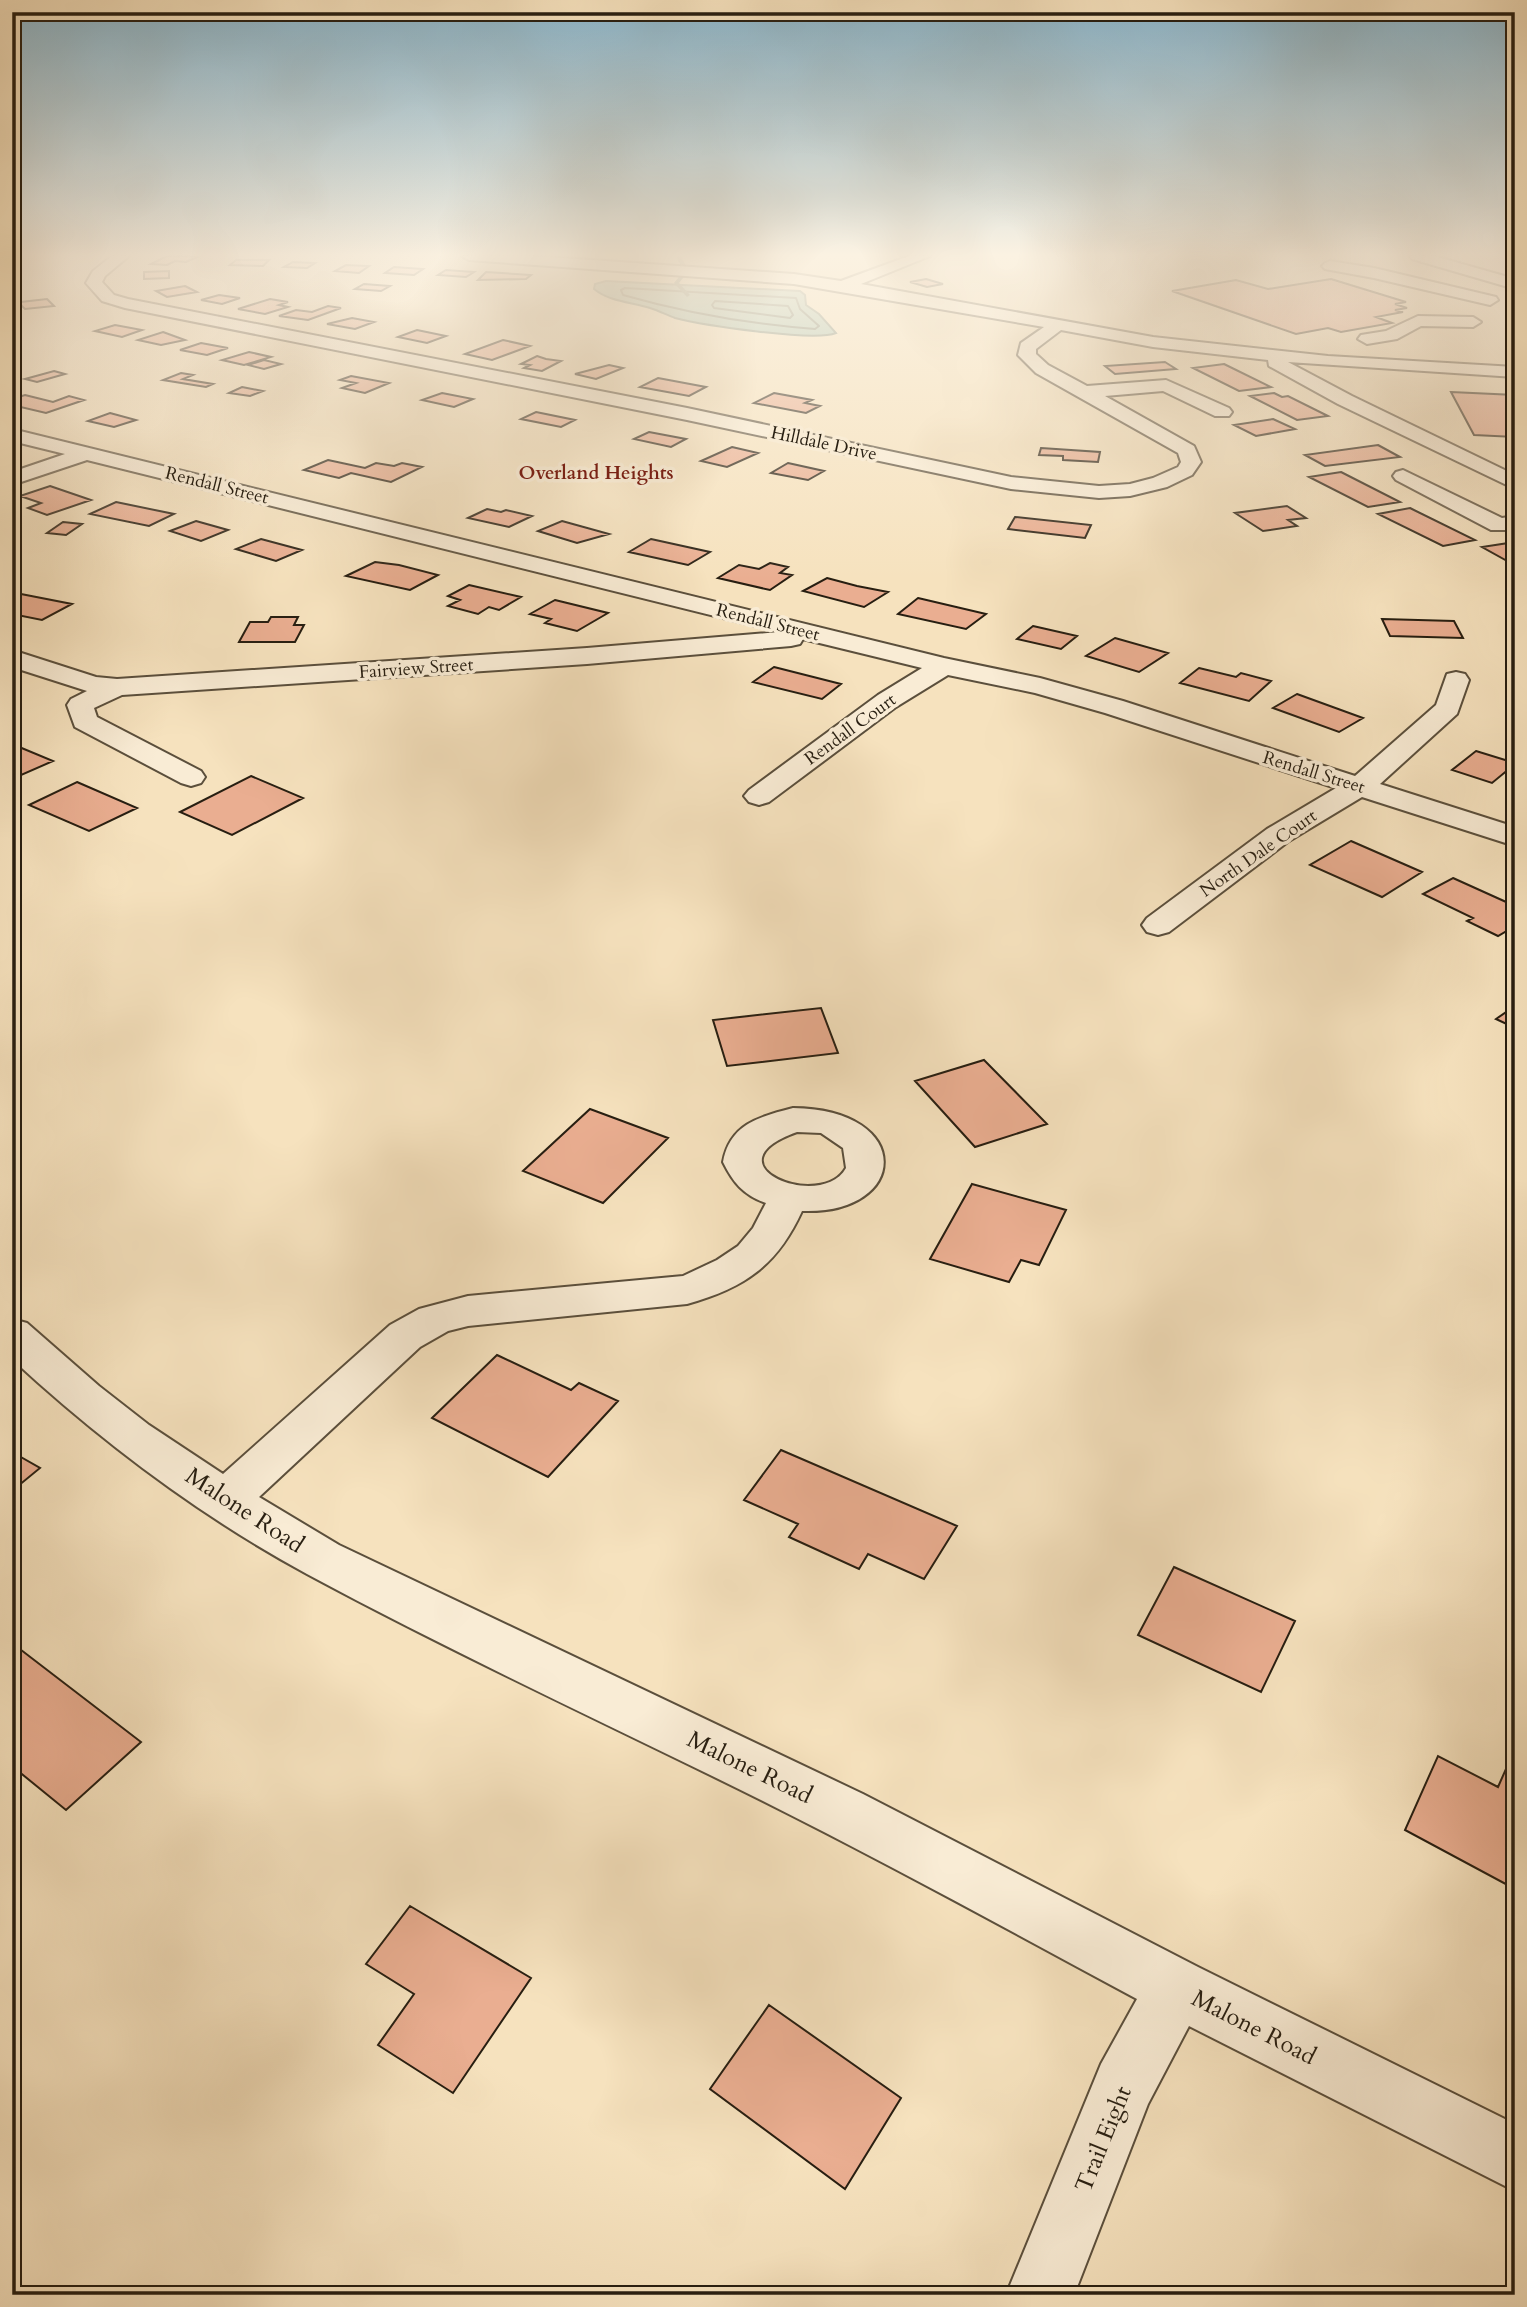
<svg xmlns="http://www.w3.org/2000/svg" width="1527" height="2307" viewBox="0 0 1527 2307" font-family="Cardo,serif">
<rect width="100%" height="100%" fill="#f6e2be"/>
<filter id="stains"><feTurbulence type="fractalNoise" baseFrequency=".00286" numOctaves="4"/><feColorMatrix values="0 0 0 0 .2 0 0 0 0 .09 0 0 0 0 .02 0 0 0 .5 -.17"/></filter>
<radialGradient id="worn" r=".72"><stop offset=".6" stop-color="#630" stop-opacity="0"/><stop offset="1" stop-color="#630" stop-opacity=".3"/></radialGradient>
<!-- water -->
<path fill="#9dbead" stroke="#6e7e6f" stroke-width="2" d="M606,281l194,10 5,4 1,10 13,9 17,19c-22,9 -134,-8 -161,-15 -8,-3 -16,-7 -25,-10 -19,-6 -40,-6 -56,-19l1,-5z"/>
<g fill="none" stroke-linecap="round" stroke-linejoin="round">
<!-- shore -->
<path stroke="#626e5f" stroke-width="2" d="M625,288l171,10 4,11 19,17 -4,3c-66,-5 -129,-16 -192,-34l-2,-5z
M715,301l73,5 5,9 -3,3 -76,-10 -2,-3z"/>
<!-- stream -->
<path fill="#6e7e6f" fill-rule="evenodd" d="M677,256h4l6,12h-4l-5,-7z
M683,272l4,1 -8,10 11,12 -3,2 -13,-14z"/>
</g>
<!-- building -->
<path fill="#eaae91" stroke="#271e11" stroke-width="2" d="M167,256h21l9,1 -11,5 -11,-1 -8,4 -16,-1z
M236,260h33l-6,6 -33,-1z
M293,262l22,1 -8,5 -23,-1z
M346,265l23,1 -10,7 -24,-2z
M394,267l29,2 -9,6 -29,-2z
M446,270l28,2 -8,5 -28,-2z
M169,271v7l-25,1v-7z
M486,272l45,3 -5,4 -48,1z
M926,279l17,5 -16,3 -17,-5z
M1331,279l75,23 -11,2 12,4 -12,2 8,2 -27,5 16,6 -51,9 -13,-4 -32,6 -124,-43 64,-11 32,9z
M364,284l26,2 -9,5 -26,-2z
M185,286l12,6 -30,5 -11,-6z
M219,295l21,3 -18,6 -21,-4z
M47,299l7,7 -29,3 -4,-4 -9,1v-3z
M270,299l18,3 -9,3 9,2 -23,7 -27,-5z
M328,306l13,2 -33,12 -29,-4 17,-6 16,2z
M352,318l22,4 -19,7 -28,-5z
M115,325l27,5 -20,7 -27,-6z
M417,330l29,6 -19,7 -29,-6z
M163,332l22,8 -24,5 -23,-5z
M503,340l27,6 -38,14 -27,-6z
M201,343l27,5 -21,7 -27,-5z
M249,352l22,5 -27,8 -22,-5z
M537,356l9,3 15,2 -19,10 -18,-3 6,-3 -9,-1z
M264,360l17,4 -17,5 -16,-4z
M1165,362l11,7 -61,5 -10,-8z
M1224,364l47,23 -32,4 -46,-23z
M609,365l14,3 -27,11 -21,-5z
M54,371l11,3 -28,8 -12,-3z
M181,373l12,2 -10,4 30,5 -7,3 -43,-7z
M351,376l38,7 -24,10 -23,-5 14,-5 -16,-3z
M658,378l48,9 -17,9 -49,-9z
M242,387l21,4 -13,5 -21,-3z
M1451,392l64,3v42l-41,-2z
M442,393l31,6 -19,8 -32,-7z
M774,393l38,7 -7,3 15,3 -14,7 -52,-10z
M1274,393l8,4 6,-1 40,20 -31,4 -47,-24z
M25,395l28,7 16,-6 15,4 -38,13 -34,-8v-6z
M536,412l39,8 -14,7 -40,-8z
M110,413l26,7 -22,7 -26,-6z
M1273,419l22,10 -39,7 -22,-11z
M649,432l37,7 -15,8 -37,-8z
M1378,445l22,12 -75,9 -20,-11z
M732,447l26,6 -31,14 -26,-6z
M1041,448l59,4 -2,10 -35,-2v-4l-24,-1z
M328,460l37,8 11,-5 18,3 8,-3 20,4 -31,15 -40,-9 -12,5 -35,-8z
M788,463l36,8 -16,9 -37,-7z
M1341,472l59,30 -32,5 -59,-30z
M50,486l41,14 -44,15 -19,-7 13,-5 -21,-7z
M116,502l58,12 -25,12 -59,-12z
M1287,506l19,12 -18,2 9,6 -34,5 -28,-18z
M1410,508l65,32 -32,6 -65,-32z
M487,509l14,3 5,-2 26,6 -23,11 -41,-9z
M1015,517l76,8 -6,13 -77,-9z
M196,521l32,9 -27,11 -31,-10z
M562,521l47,13 -32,9 -39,-12z
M63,522l19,2 -16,11 -19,-2z
M261,539l41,11 -26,11 -40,-12z
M651,539l59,13 -22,13 -59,-13z
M1515,542v19l-6,1 -27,-15z
M375,562l24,3 39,10 -28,15 -64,-14z
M770,563l18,4 -8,6 12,2 -22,15 -52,-12 21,-13 20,4z
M827,578l30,8 31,6 -24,15 -61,-16z
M469,585l52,12 -22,13 -10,-3 -11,7 -30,-8 12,-6 -12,-4z
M21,594l51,10 -30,16 -30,-6v-16z
M918,598l68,16 -20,15 -68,-15z
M555,600l53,13 -31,18 -32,-8 6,-4 -21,-5z
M271,617h27l-4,8h10l-9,17h-56l11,-20h18z
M1382,619l72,2 9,17 -73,-2z
M1033,626l44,10 -16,13 -44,-10z
M1115,638l53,15 -29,19 -53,-16z
M774,667l67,17 -19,15 -69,-17z
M1199,668l37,9 5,-4 30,8 -22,20 -69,-18z
M1297,694l66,24 -24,14 -66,-24z
M12,744l41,17 -41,18z
M1476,751l39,12v1l-23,19 -40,-13z
M251,776l52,22 -71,37 -52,-23z
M77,782l60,26 -48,23 -60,-26z
M1351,841l71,31 -40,25 -72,-32z
M1453,878l62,28v20l-17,10 -31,-15 6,-3 -50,-24z
M1515,1006v22l-19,-9z
M821,1008l17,45 -111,13 -14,-46z
M984,1060l63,64 -72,23 -60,-66z
M590,1109l78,29 -65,65 -80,-32z
M972,1184l94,26 -27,55 -18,-5 -12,22 -79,-23z
M497,1355l74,35 8,-7 39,18 -70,76 -116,-59z
M781,1450l176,76 -33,53 -56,-25 -9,15 -70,-32 9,-13 -54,-24z
M12,1452l28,16 -28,23z
M1174,1567l121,54 -34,71 -123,-57z
M12,1643l129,99 -75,68 -54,-44z
M1513,1753l2,1v135l-110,-59 33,-74 60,31z
M410,1906l121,72 -78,115 -75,-48 36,-51 -48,-30z
M769,2005l132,93 -56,91 -135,-100z"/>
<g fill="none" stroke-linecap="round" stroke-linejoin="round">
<defs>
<path id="minor" d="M112,256h17l-24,20 -3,6 12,13 14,4 559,109 324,69 88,9 31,-2 23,-6 25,-11 3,-5 -3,-9 -142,-80 -18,-18 3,-12 23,-16 -250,-43 -325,-24 -7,-4h72l260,18 47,7 68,-25h21l-69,28 292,53 175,19 187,11v10l-227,-15 64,34 163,79v14l-177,-85 -69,-38 -1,-6 -115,-13 -92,-17 -25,19v5l12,11 39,21 79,-6 63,28 3,4 -3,4h-14l-52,-25 -58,5 89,50 7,16 -9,13 -25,12 -37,9 -31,2 -88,-9 -324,-69 -562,-112 -23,-7 -16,-18 7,-12z
M1410,256h24l81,23v10l-103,-30z
M1330,261l44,7 122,29 2,3 -8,5 -116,-27 -49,-9 -3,-3 3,-3z
M1418,316l55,1 8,5 -8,5 -52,-1 -24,13 -30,5 -9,-5 3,-4 25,-4z
M12,429l932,229 96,20 83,23 232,75 81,-71 11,-31 9,-2 9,2 4,6 -12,34 -77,70 135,43v19l-153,-49 -73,44 -120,91 -11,3 -11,-3 -5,-7 5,-7 120,-89 69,-41 -231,-75 -70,-20 -87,-18 -52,32 -127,95 -10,3 -10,-3 -5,-6 5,-6 129,-95 44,-27 -119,-29 -3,5 -9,2 -204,18 -465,31 -28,13 3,9 104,54 4,6 -4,6 -10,3 -10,-3 -106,-56 -8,-22 4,-6 16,-8 -75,-24v-17l84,27 21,2 470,-31 192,-16 -692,-172 -75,25v-13l53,-18 -53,-13z
M1403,470l99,48 13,-2v14h-24l-95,-50 -3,-4 3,-4z
M793,1108c122,1 117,107 9,103 -25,55 -58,77 -115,93l-219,22 -20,5 -28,16 -161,150 80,48 524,249 335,173 317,157v67l-326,-165 -41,78 -74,191h-68l95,-231 36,-65c-143,-77 -286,-156 -433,-227 -133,-65 -267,-128 -397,-198 -107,-58 -206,-133 -295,-215v-40l15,4 72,63 50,39 74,49 167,-149 29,-16 49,-13 215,-20 34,-16 21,-14 15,-18 13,-25c-23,-8 -33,-21 -43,-41 7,-38 36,-45 70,-54zM797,1132l24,1 22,15 3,20c-24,44 -142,-3 -49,-36z"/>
</defs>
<!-- minor casing -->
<use href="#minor" stroke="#5b4f3c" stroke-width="4"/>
<!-- minor -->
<use href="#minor" fill="#f9ecd5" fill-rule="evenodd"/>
</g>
<!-- sky -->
<linearGradient id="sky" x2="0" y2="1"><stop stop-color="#8ab8d0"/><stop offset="0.44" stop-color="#fbf2e2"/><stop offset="1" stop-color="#fbf2e2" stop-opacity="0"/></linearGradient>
<rect width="1527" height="579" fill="url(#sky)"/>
<g text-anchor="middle" stroke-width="7" stroke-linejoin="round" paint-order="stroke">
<!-- far-street labels -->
<g font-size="18" fill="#271e11" stroke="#f9ecd5">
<text transform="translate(824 443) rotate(12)" y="6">Hilldale Drive</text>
<text transform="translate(217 485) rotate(14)" y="6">Rendall Street</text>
<text transform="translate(768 622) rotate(14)" y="6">Rendall Street</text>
<text transform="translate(416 668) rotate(-4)" y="6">Fairview Street</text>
<text transform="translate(850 729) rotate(-36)" y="6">Rendall Court</text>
<text transform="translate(1314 772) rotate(17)" y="6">Rendall Street</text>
<text transform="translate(1258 853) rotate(-35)" y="6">North Dale Court</text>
</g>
<!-- far-neighbourhood labels -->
<g font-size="19" font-weight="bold" fill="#7a1f14" stroke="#f9ecd5">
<text x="596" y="479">Overland Heights</text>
</g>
<!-- near-street labels -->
<g font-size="24" fill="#271e11" stroke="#f9ecd5">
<text transform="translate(245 1510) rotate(33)" y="8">Malone Road</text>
<text transform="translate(750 1767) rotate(26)" y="8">Malone Road</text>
<text transform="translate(1254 2027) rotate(27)" y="8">Malone Road</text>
<text transform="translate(1103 2139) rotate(-68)" y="8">Trail Eight</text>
</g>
</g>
<!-- margin -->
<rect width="1527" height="2307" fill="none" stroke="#f6e2be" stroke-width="42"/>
<rect x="14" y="14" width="1499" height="2279" fill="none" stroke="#271e11" stroke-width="3.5"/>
<rect x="21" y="21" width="1485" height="2265" fill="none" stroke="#271e11" stroke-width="2"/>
<rect width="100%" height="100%" filter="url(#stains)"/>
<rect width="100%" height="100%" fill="url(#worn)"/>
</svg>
